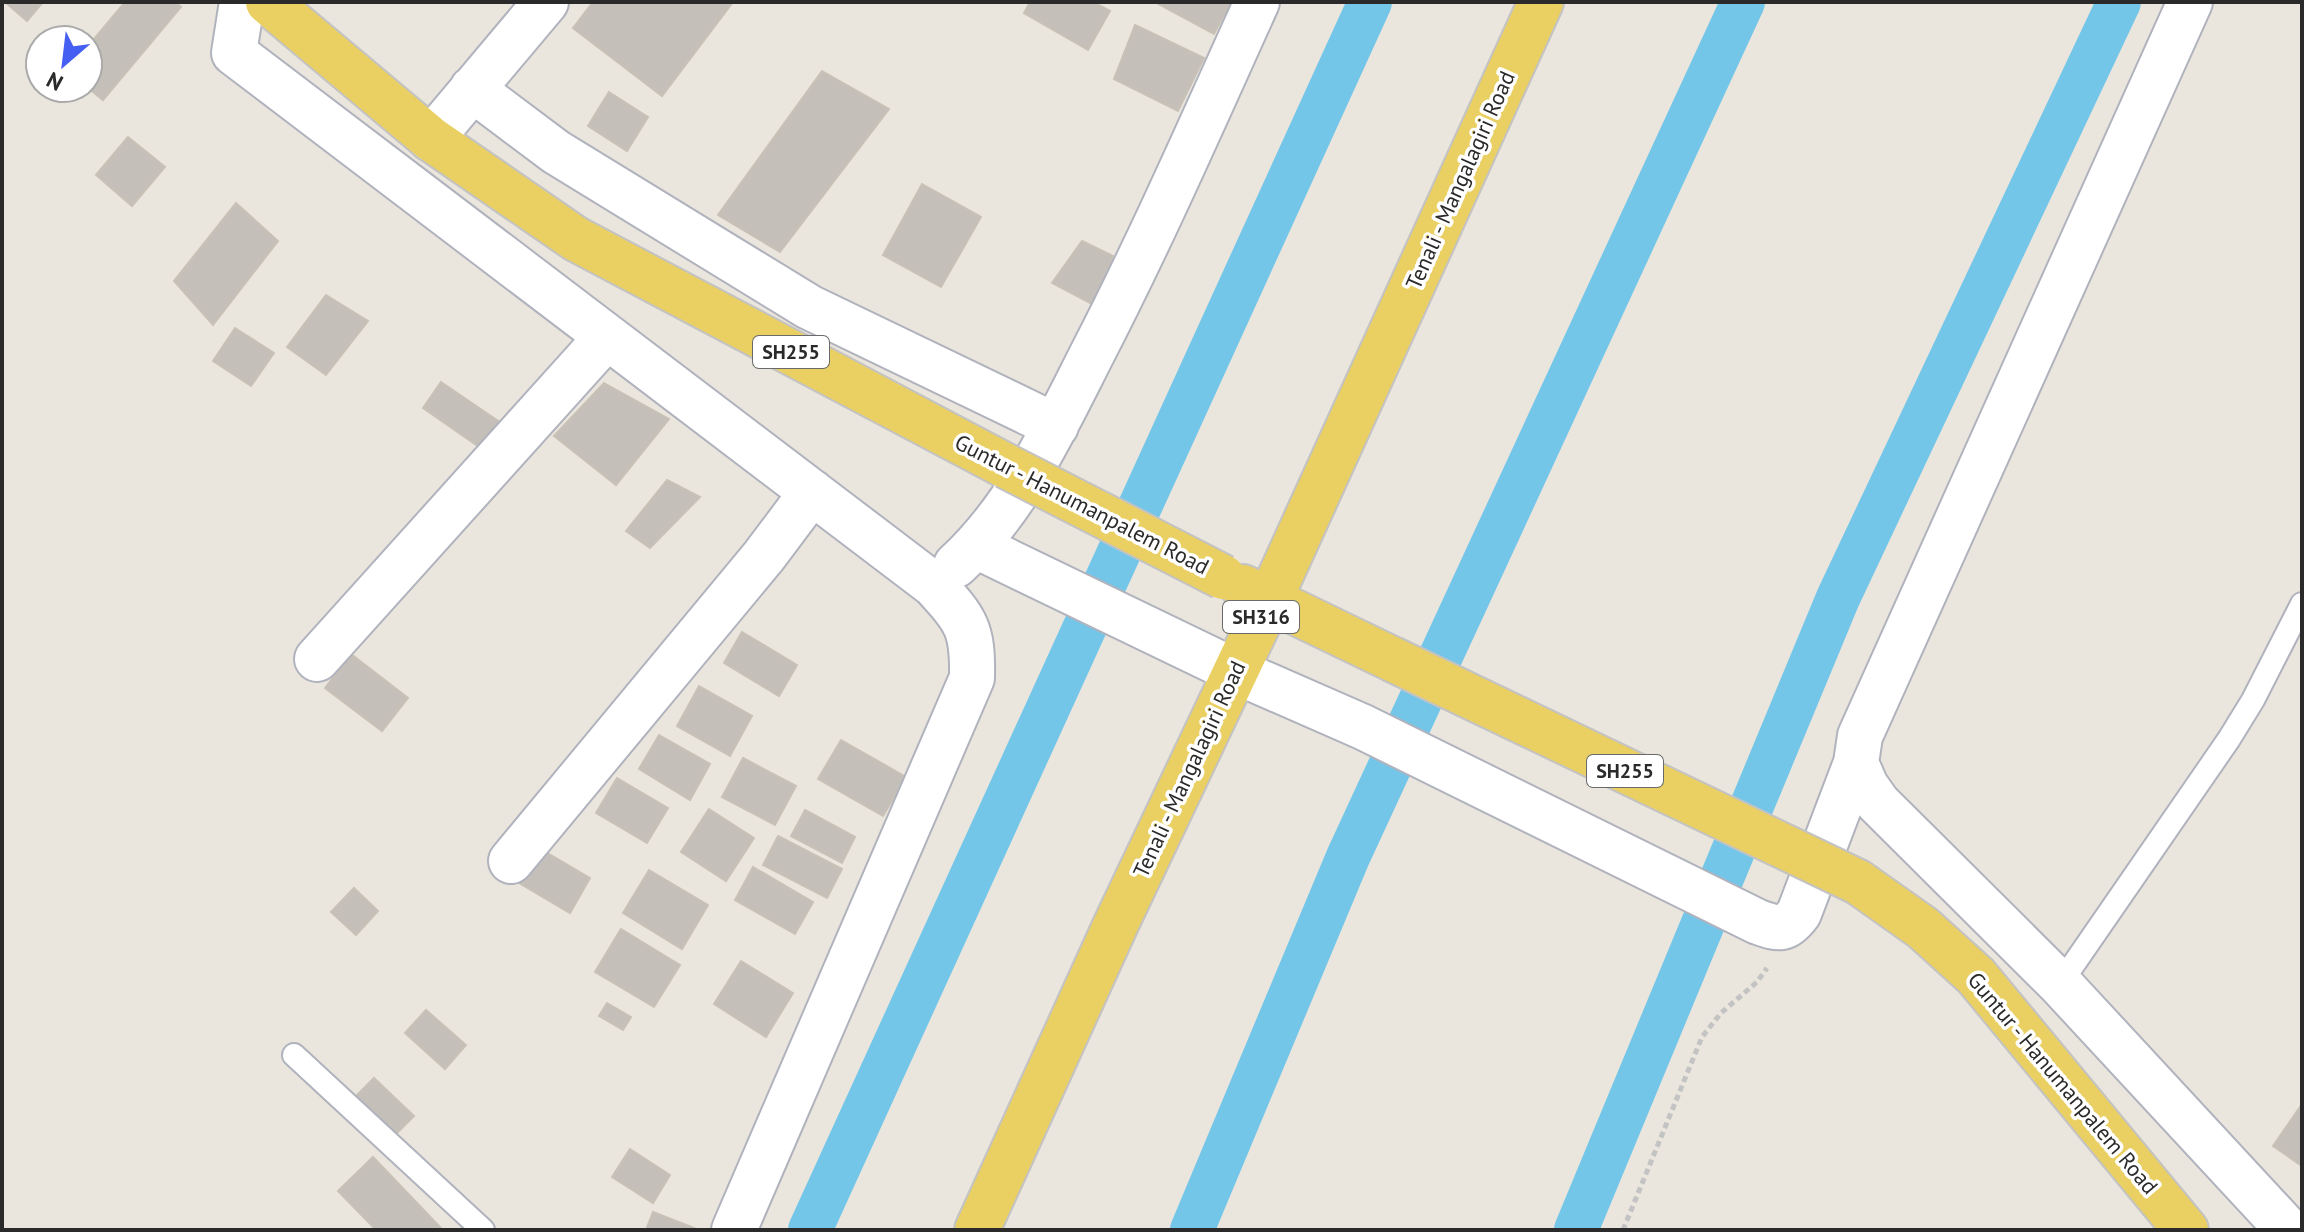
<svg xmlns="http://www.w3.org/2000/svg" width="2304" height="1232" viewBox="0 0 2304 1232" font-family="'PT Sans',sans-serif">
<rect width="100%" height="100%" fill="#ebe6dd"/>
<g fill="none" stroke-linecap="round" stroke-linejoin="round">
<!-- canal -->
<path stroke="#74c6e9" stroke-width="44" d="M810,1230l560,-1228
M1192,1230l156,-373 395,-855
M1576,1230l262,-632 281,-596"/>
</g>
<!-- building -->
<path fill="#c4bfb9" stroke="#c7c1b6" stroke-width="2" d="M5,2h38l-16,19z
M125,2h50l6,5 -78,93 -15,-12v-42z
M593,2h140l-71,94 -89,-68z
M1030,2h63l17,9 -22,39 -64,-37z
M1155,2h76l-17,32z
M1135,25l69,33 -26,53 -64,-32z
M822,71l67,38 -109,143 -62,-37z
M609,92l39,25 -21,34 -39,-25z
M128,137l37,30 -33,39 -36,-31z
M922,184l59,33 -40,70 -58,-32z
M236,203l42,38 -65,84 -39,-44z
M1082,241l31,15 -17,50 -44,-23z
M326,295l42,26 -42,54 -39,-28z
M235,328l39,25 -23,33 -38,-25z
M441,382l66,45 -19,26 -65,-45z
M604,383l65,36 -53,66 -62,-49z
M667,480l33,17 -50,51 -24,-17z
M742,632l55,33 -18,31 -55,-33z
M351,654l57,44 -26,33 -57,-43z
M699,686l53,30 -22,40 -53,-30z
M659,735l51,29 -20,36 -51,-31z
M841,740l65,37 -23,39 -65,-37z
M743,758l53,28 -21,39 -53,-28z
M617,778l51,30 -21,35 -51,-30z
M709,809l45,29 -28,43 -45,-29z
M805,810l50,27 -13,26 -51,-27z
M778,836l64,33 -15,29 -64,-33z
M539,848l51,30 -20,35 -51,-30z
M753,867l60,35 -18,32 -60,-34z
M649,870l59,35 -26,44 -59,-36z
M354,888l24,23 -22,24 -25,-23z
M621,929l59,36 -26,42 -59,-35z
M741,961l52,32 -27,44 -52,-33z
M607,1003l24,14 -8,13 -24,-14z
M426,1010l40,35 -21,24 -40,-36z
M374,1078l40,38 -21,21 -40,-38z
M2302,1104v62l-29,-20z
M630,1149l40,26 -17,28 -41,-26z
M373,1157l68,71 -2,2h-63l-38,-39z
M653,1212l46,18h-53z"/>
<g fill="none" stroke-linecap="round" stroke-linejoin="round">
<defs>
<path id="service" d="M2060,984l169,-245 24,-39 49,-96
M294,1055l189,175"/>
<path id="minor" d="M242,2l-8,51 700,532c33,36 39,44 38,93l-238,552
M2190,2l-330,734 -4,27 10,23 12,17 182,181 228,246
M472,89l84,63 253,155 247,119
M431,139l115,-137
M976,546l259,125 128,56 395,195c21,7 27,10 41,-9l57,-150
M956,565c61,-56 98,-136 135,-209 60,-116 112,-235 166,-354
M317,659l289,-321
M511,861l253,-305 48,-64"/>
<path id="primary" d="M268,2l163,137 145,100 430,227
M1243,587l149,72
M1858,882l65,46 53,48 210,254
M977,1230l139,-306 154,-325 271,-597"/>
</defs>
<!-- service casing -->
<use href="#service" stroke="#b0b3bd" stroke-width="26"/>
<!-- minor casing -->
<use href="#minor" stroke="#b0b3bd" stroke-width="48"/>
<!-- primary casing -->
<use href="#primary" stroke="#c3c3c3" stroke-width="48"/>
<!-- path -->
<path stroke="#c3c3c3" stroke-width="5" stroke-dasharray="6 4" stroke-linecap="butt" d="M1623,1230l79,-193 19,-24 36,-31 10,-14"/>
<!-- service -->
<use href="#service" stroke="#fff" stroke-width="22"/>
<!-- minor -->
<use href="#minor" stroke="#fff" stroke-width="44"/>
<!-- primary -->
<use href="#primary" stroke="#eacf63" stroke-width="44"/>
<defs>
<path id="primary-bridge" d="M1006,466l217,111
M1392,659l466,223"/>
</defs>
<!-- primary-bridge casing -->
<use href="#primary-bridge" stroke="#c3c3c3" stroke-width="48" stroke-linecap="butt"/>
<!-- primary-bridge -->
<use href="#primary-bridge" stroke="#eacf63" stroke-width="44"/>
</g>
<g text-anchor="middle" stroke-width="7" stroke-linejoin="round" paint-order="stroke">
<!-- shield labels -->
<g fill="#fff" stroke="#6a6a6a" stroke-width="2">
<rect x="753" y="336" width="76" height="32" rx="6"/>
<rect x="1223" y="601" width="76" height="32" rx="6"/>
<rect x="1587" y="755" width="76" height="32" rx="6"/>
</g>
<g font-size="20" font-weight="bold" fill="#2a2a2a">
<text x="791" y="359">SH255</text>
<text x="1261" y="624">SH316</text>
<text x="1625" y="778">SH255</text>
</g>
<!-- street labels -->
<g font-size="22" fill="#2a2a2a" stroke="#fff">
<text transform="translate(1460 180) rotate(-66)" y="8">Tenali - Mangalagiri Road</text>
<text transform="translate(1082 504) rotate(27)" y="8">Guntur - Hanumanpalem Road</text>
<text transform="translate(1189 769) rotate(-65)" y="8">Tenali - Mangalagiri Road</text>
<text transform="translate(2063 1083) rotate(50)" y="8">Guntur - Hanumanpalem Road</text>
</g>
</g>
<!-- border -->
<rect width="2304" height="1232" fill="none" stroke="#2a2a2a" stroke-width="8"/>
<!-- north arrow -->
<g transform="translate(64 64) rotate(208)"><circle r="38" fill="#ffffff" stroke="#aaaaaa" stroke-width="2"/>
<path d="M0-6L14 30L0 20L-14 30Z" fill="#445ff1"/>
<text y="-12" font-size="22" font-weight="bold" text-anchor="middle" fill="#2a2a2a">N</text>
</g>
</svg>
